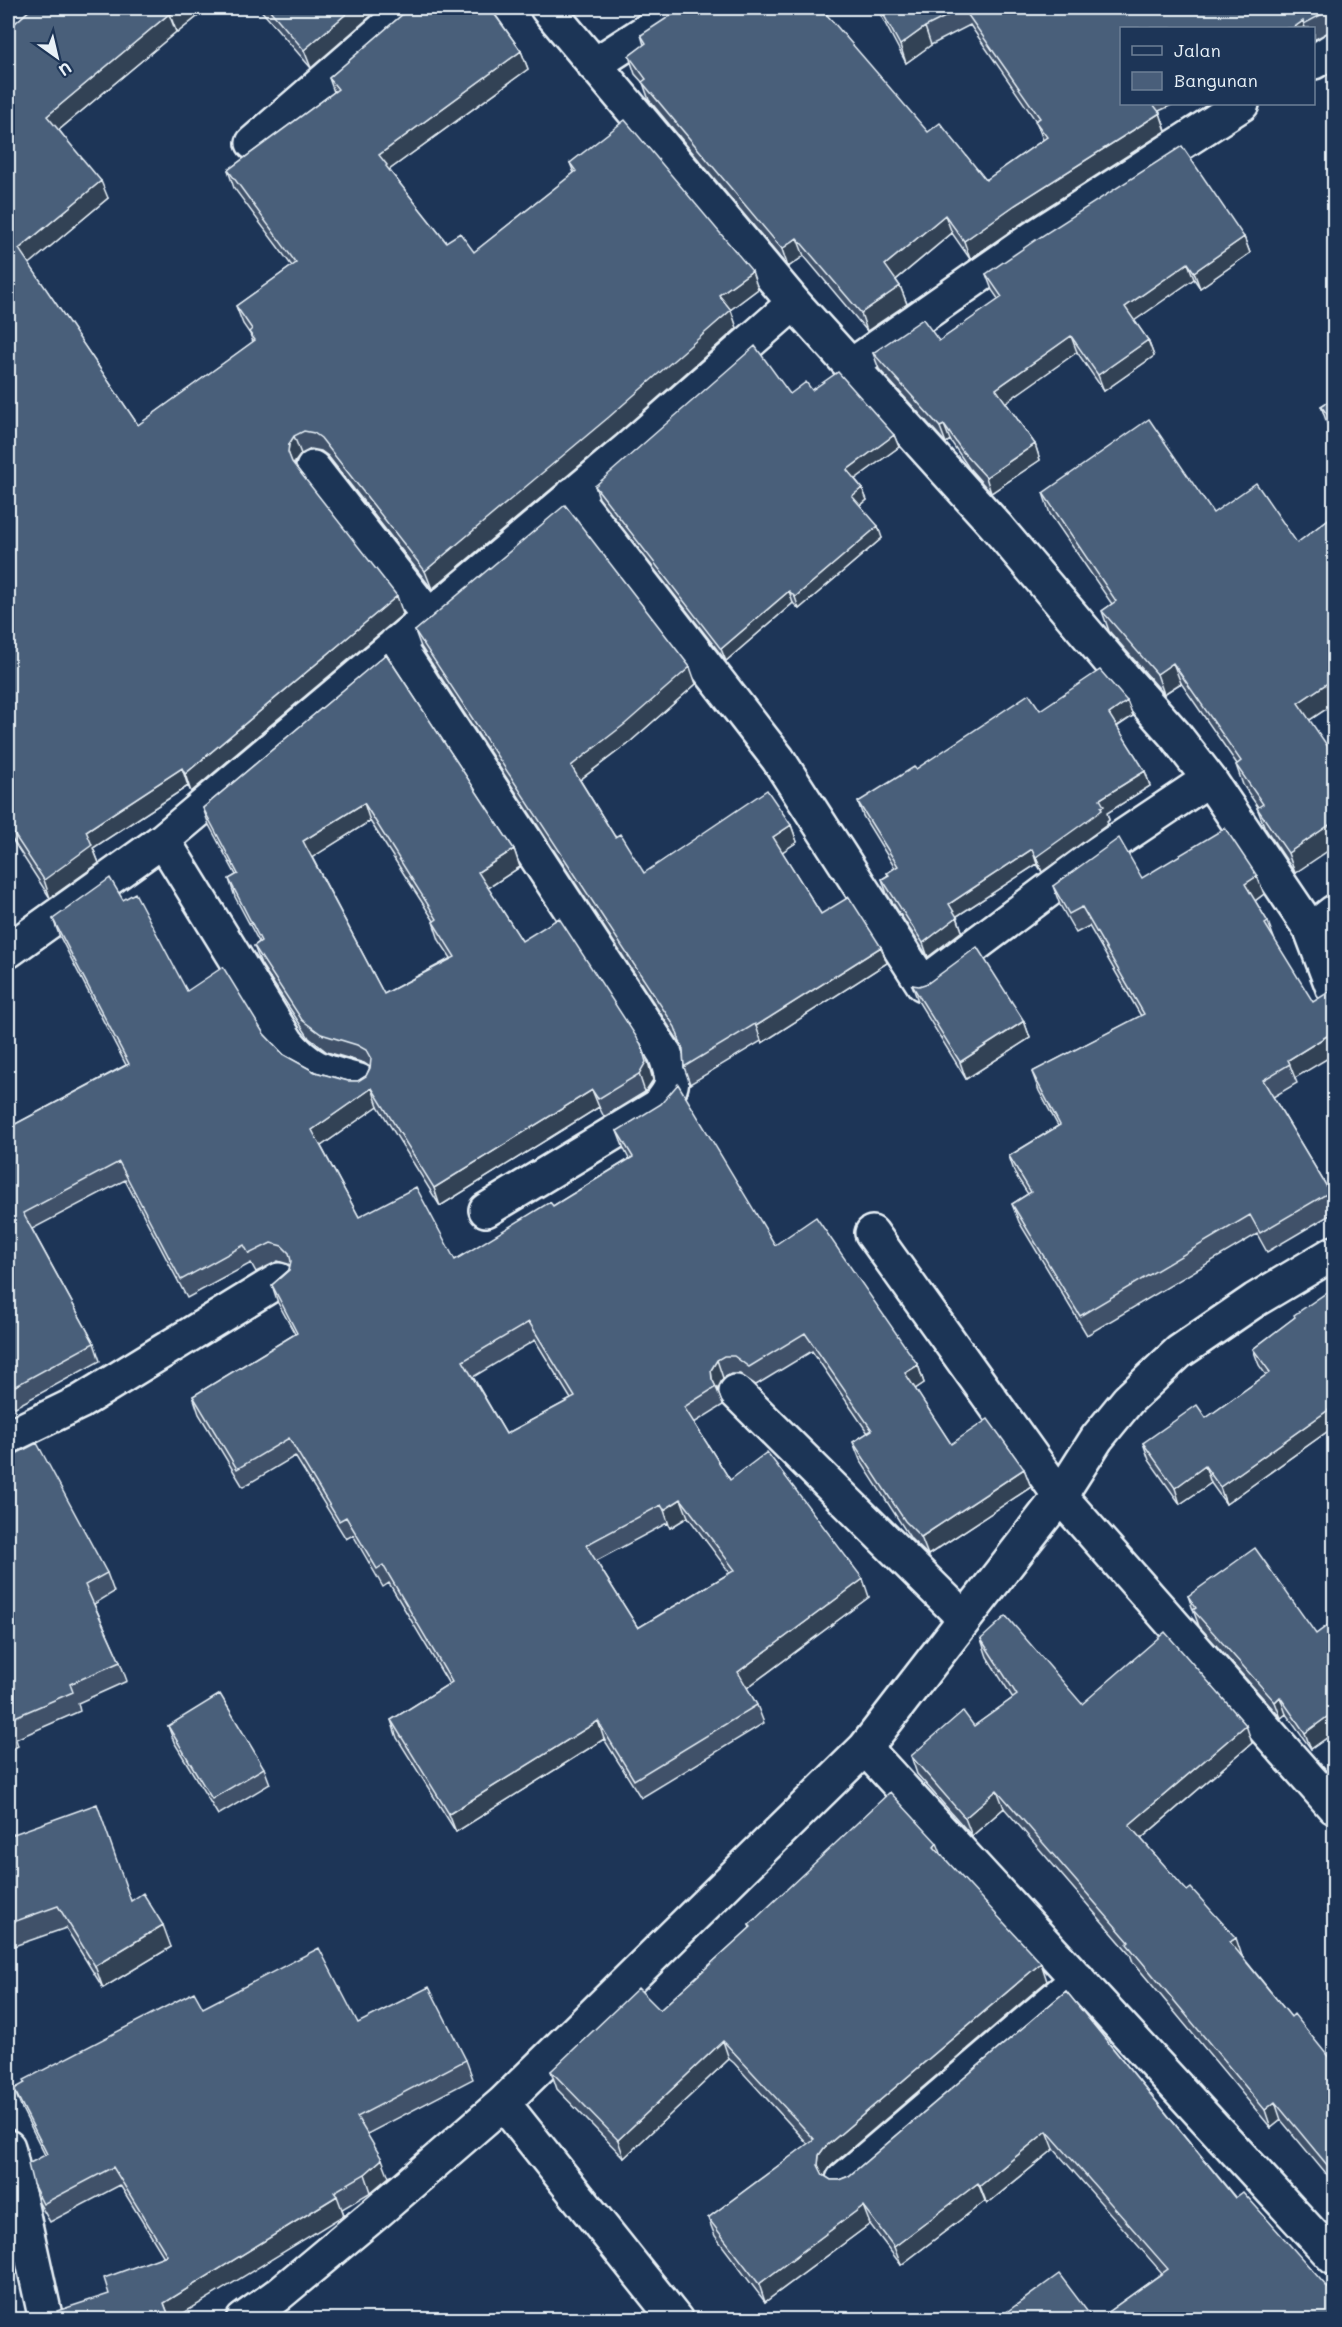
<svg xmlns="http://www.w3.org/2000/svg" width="1342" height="2327" viewBox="0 0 1342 2327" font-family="Mali,sans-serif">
<rect width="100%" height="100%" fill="#1d3557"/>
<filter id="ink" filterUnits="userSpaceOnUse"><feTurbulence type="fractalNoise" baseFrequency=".0167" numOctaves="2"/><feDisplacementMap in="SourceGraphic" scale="12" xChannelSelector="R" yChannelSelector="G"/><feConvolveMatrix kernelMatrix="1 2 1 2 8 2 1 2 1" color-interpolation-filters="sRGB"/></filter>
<g filter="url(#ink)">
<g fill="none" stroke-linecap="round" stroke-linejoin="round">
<defs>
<path id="minor" d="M547,8l247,295 202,223 130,154 49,55 34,44 102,151 23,61
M8,28l22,-20
M1314,62l20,-13
M594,65l88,-57
M253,143l155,-135
M852,365l180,-126 210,-135
M313,468l115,147
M573,494l205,265 145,225 171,-128 115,-77
M396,643l269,411c9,26 11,31 -7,52l-172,104
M163,840l124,202c23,28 39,30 72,39
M1311,930l23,-18
M8,951l155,-111 465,-391 166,-146
M872,1233l188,263 274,311
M736,1392l229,227
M8,1437l72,-35 199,-122
M865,1748l469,510
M503,2103l173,217
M843,2180l235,-201
M243,2320l36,-26 97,-81 127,-110 362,-355 195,-252 37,-58 31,-38 51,-48 76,-52 79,-47"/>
<path id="tertiary" d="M8,2147l38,173"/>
</defs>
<!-- minor casing -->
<use href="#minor" stroke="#e8f1f8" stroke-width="38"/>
<!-- tertiary casing -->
<use href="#tertiary" stroke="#e8f1f8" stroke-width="38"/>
<!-- minor -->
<use href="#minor" stroke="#1d3557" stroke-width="33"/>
<!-- tertiary -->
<use href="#tertiary" stroke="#1d3557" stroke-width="33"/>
</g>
<!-- wall -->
<path fill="#3f5169" stroke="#e8f1f8" stroke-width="1.5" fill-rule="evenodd" d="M32,8h176l-31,25 -1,-1 -117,98 49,68 -79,66 109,161 115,-83 -3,-8 -7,-10 -7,-18 56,-40 -58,-78 -6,-18 106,-78 -5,-14 81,-70h92l-8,5 27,38 7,18 -139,101 57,72 28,10 100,-79 -4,-10 188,126 -28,21 7,18 -121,107 -184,154 -104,-133 -7,-5 -10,-2 -10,5 -6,8v4l108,148 -212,178 -3,-6 -95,62 6,15 -49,35 -42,-65v-806l6,-3z
M259,8h121l-69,60z
M877,8h458v23l-3,-1 -18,10v-12h-192v76h52l-15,7 7,20 -144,92 -52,36 -18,-26 -56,47 4,6 7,18 -40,27 -63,-75 -16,11 -139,-167 -6,-17 -8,-9 -6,-18 15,-11 -3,-10 287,97 58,48 57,-40 -7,-19 -66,-96 -39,20 -25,18z
M1244,237l6,16 -50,35 -6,-9 -60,41 14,20 6,16 -50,35 -27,-39 -72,50 30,42 5,16 -49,33 -22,-25 -19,-28 -4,3 -67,-74 -6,-16 66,-12 60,-41 -7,-10 -6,-16z
M812,390l82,45 5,12 -44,32 7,9 5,12 -7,6 22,32 -83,71 -6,-6 -67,58 -127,-163 -4,-12 195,-92z
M1335,397v38l-7,-9 -7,-20z
M1043,493l170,20 84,30 38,-29v189l-25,17 -15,153 -30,-45 -8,-20 1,-1 -15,-22 -7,-20 1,-1 -56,-81 -17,11 -55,-63 -7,-20 10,-7 -62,-90z
M415,631l281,53 -65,57 -51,39 35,57 29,36 147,-48 6,17 -15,10 39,62 60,33 6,16 -125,80 -1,-2 -71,43 -6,-17 -1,-17 -3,-7 -259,-396z
M386,654l128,195 6,18 -32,21 34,53 119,103 7,18 5,18 -8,12 -41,25 -5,-10 -159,99 -62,-100 -57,40 38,71 96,43 98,-54 76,-47 -5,-10 -7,-18 158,114 143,120 6,18 -9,6 36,55 73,25 7,18 -103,68 -17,-16 -51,-79 -7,-18 15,-9 -56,-82 -56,34 -16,-11h-9l-8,4 -5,10v4l5,13 -29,18 36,57 139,117 -122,91 10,17 7,18 -123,75 -37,-59 -148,93 -59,-94 -6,-18 58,-36 -60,-101 -6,4 -30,-52 -7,4 -51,-83 -52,31 -44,-73 -6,-18 102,-62 -17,-31 -6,-18 17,-15 1,-4 -2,-2 -10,-3 -22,11 -5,-9 -64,35 -62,-118 -93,49 62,114 6,18 -92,50v-283l118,-63 -66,-128 -7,-18 70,-19 64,91 77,43 20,21 31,17 33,9h10l8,-5 4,-9 -6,-4 -37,-11 -18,-14 -48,-74 -7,-18 5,-4 -24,-45 -6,-18 7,-4 -27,-50 -6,-17zM370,821l64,100 -1,1 6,18 12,18 -67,36 -72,-137zM535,1340l36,59 -65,35 -33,-57zM688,1517l42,56 -92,55 -42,-67 71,-38 3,5z
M1127,701l6,15 -16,11 28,44 5,15 -43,27 2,7 -2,2 1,2 -66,48 -5,-8 -80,52 5,15 -34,26 -41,-63 -5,-15 6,-4 -1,-2 8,-5 -32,-52 -5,-14 58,-33 124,-59z
M1142,878l122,16 -9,7 13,21 6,16 21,140 2,5 -24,14 57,95 5,13v7l-68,40 -10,-18 -170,101 -68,-113 -7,-18 16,-10 -13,-20 -6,-18 49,-30 -19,-35 -7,-19 109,-56 -52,-90 -13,7 -16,-28 -7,-19z
M912,985l112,36 6,17 -64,41 -48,-78z
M1335,1287v139l-109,78 -15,-21 -31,21 -31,-44 -6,-17 63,-25 60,-43 -7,-10 -6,-16z
M8,1458l99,115 7,19 -20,12 26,58 7,19 -49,22 2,8 -64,28 2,7 -10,5z
M1188,1596l128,38 19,-14v112l-24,17 -25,-35 -5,4 -82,-92z
M981,1639l101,65 170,39 -111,96 101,117 49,61 44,48v120l-54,-65 -10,8 -138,-166 -3,-8 -126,-146 -32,28 -55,-62 -6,-18 63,-30 39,-28 -26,-41z
M168,1726l96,42 6,16 -52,31 -44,-73z
M8,1836l123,64 40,47 -68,41 -37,-60 -52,18 -6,-17z
M942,1855l105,126 -216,185 -5,7 -1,3 6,4h8l10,-4 217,-185 269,328h-237l64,-46 -108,-124 -67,55 -2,-3 -84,64 -31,-41 -105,78 -50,-66 -7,-18 100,-74 -74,-81 -5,-4 -105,99 -67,-69 -6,-18 109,-61 90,-82 -1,-3z
M203,2008l155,15 108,37 7,19 -106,55 22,43 -18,15 -29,17 2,6 -235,79 55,-37 -44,-72 -70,37 -11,-19 -6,-19 12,-29 -24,-48 -7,-18z"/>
<!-- shaded-wall -->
<path fill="#334255" stroke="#e8f1f8" stroke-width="1.5" d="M180,8h28l-31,25 -7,-18z
M353,8h27l-69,60 -7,-18z
M486,8h16l-13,8z
M169,14l7,18 -122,102 -7,-18z
M1303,21l2,7h-12z
M925,27l6,18 -25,18 -6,-18z
M521,51l7,18 -139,101 5,13 -15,-28z
M1160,113l6,18 -144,92 -52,36 -6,-18 51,-36z
M101,181l7,17 -82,69 -7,-18z
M945,215l7,18 -60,50 -7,-18z
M1244,237l6,16 -50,35 -6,-16z
M797,238l7,18 -16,11 -6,-18z
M1188,263l6,16 -63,44 -6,-16z
M752,271l6,18 -32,24 -7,-18z
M900,286l7,18 -40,27 -6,-18z
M731,310l6,18 -121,107 -184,154 -7,-18z
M1071,336l6,16 -75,53 -6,-16z
M1148,340l6,16 -50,35 -6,-16z
M944,425l6,15 -4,3 -6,-16z
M894,435l5,12 -48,35 -4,-12z
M294,436l7,18 -6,8 -1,8 -6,-18 1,-8z
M1035,444l5,16 -49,33 -5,-16z
M862,488l5,12 -10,8 -5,-12z
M878,526l4,12 -83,71 -4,-12z
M789,591l4,12 -67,58 -5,-12z
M397,596l6,18 -212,178 -6,-18z
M1173,663l8,20 -17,11 -7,-20z
M690,667l6,17 -65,57 -54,41 -6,-16z
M1335,678v25l-30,20 -7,-20z
M1127,701l6,15 -19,12 -5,-14z
M182,768l6,18 -95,62 6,15 -49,35 -6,-18 42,-49z
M1145,771l5,15 -43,27 2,7 -2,2 1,2 -66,48 -6,-15 64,-58z
M364,803l6,18 -60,38 -7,-18z
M1335,821v25l-40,27 -7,-20z
M791,825l6,17 -18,12 -6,-17z
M514,849l6,18 -35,23 -7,-18z
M1032,849l5,15 -83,54 -5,-14z
M1257,876l7,18 -12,9 -7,-19z
M957,917l5,14 -34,26 -5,-14z
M881,947l6,16 -125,80 -6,-17z
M1024,1021l6,17 -64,41 -6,-17z
M1335,1031v23l-40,24 -7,-18z
M641,1044l7,18 5,18 -8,12 -6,-18z
M372,1088l6,18 -60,42 -6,-18z
M592,1090l7,17 -159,99 -6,-18z
M717,1360l6,18 -5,10v4l-6,-13 -1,-9z
M918,1365l6,18 -12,8 -7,-18z
M1334,1406l1,20 -109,78 -6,-17z
M1205,1466l6,17 -31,21 -5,-16z
M1024,1469l7,18 -103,68 -7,-18z
M681,1499l7,18 -18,11 -6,-18z
M863,1579l6,18 -125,93 -6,-18z
M1280,1697l6,17 -5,4 -6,-16z
M1335,1711v21l-24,17 -6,-16z
M598,1721l6,18 -148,93 -7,-18z
M1246,1725l6,18 -116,100 -7,-18z
M997,1790l7,18 -32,28 -7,-18z
M937,1843l7,18 -10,-14z
M163,1925l8,22 -68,41 -8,-22z
M1236,1938l6,18 -5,4 -7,-18z
M1041,1963l6,18 -216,185 -5,7 -1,10 -7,-18 1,-10 5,-7z
M723,2041l6,18 -105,99 -6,-18z
M1275,2102l6,18 -10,8 -6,-18z
M1047,2131l7,18 -67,55 -7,-18z
M382,2159l7,18 -18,15 -6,-18z
M978,2183l7,18 -84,64 -7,-18z
M337,2196l7,19 -170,104h-4l-6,-16z
M863,2206l7,18 -105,78 -6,-18z"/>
<!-- building -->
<path fill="#495e7a" stroke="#e8f1f8" stroke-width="1.5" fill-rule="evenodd" d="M32,8h148l-10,7 -1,-1 -122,102 54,65 -82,68 119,176 117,-85 -6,-8 3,-3 -16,-23 60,-43 -68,-93 110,-81 -9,-11 81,-70h80l31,43 -142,104 8,10 -1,1 60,76 14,-9 14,19 102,-81 -6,-8 55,-43 127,151 -33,24 12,15 -122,107 -184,154 -104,-133 -7,-5 -10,-2 -10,5 -5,8 -1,8 4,10 105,134 -212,178 -3,-6 -96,63 6,14 -48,35 -36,-55v-798l6,-3z
M268,8h85l-49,42z
M685,8h136l107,124 12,-9 46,57 61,-43 -12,-16 5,-3 -77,-110h372v6l-9,-2 -22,12 -1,-3 -10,7h-171v76h31l7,9 -145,92 -51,36 -19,-26 -60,50 15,21 -39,27 -64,-75 -15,11 -140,-167 4,-3 -17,-23 17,-13 -5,-8 32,-21z
M880,8h83l-38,19 -25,18z
M1182,146l62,91 -50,35 -6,-9 -63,44 23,33 -50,35 -27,-39 -75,53 39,55 -49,33 -23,-25 -19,-27 -4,2 -67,-74 50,-34 16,22 63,-44 -16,-23 51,-35z
M755,346l35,48 16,-12 6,8 26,-18 56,63 -47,35 15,18 -10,8 26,30 -83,71 -6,-6 -68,58 -126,-163z
M1335,397v28l-14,-19z
M1149,419l64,94 43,-30 41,60 38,-29v164l-37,25 37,54v64l-47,32 -31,-45 6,-4 -27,-39 5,-4 -68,-98 -16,11 -55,-63 14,-10 -73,-108z
M565,505l125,162 -65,57 -54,42 44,71 5,-3 24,39 123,-83 24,35 -18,12 48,77 28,-17 32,50 -125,79 -1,-2 -71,43 -1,-17 -8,-23 -260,-396z
M386,654l128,195 -36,23 44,69 37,-23 82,126 5,18 -7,12 -41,25 -6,-9 -158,98 -62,-100 -60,42 47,87 57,-30 39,73 95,-58 3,4 80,-49 -16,-26 44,-27 17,-20 97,161 41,-28 102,148 -13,8 46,71 37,-25 36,50 -103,68 -16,-16 -52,-79 19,-12 -67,-97 -56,34 -15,-11h-10l-7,4 -6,10 1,9 4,8 -32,20 46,73 37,-28 96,127 -125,93 19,33 -123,75 -36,-59 -149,93 -58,-94 61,-38 -69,-117 -6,4 -31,-52 -7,4 -50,-83 -52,31 -44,-73 104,-63 -25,-48 17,-15 2,-9 -2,-8 -7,-7 -11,-3 -22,11 -5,-9 -63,35 -62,-118 -96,51 71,130 -86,47v-262l121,-64 -76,-145 57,-41 13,22 12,-7 52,98 36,-24 41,67 20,21 31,17 33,9h10l8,-5 4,-8 1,-9 -5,-9 -9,-5 -36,-11 -19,-14 -48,-74 7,-5 -32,-62 9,-5 -35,-66zM364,803l73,116 -4,3 22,35 -71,37 -81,-153zM529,1322l46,75 -69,37 -43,-73zM681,1499l54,71 -97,58 -52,-83 75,-40 3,5z
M1100,670l27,31 -18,13 36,57 -45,28 4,7 -3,1 1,3 -66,47 -4,-8 -83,55 8,13 -34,26 -41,-64 7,-4 -2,-2 11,-7 -40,-64 56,-35 2,2 113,-75 11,16z
M1225,828l32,48 -12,8 23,38 -3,2 48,78 22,-14v43l-47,29 2,4 -27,16 67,112 -70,41 -10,-18 -170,101 -68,-112 19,-12 -22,-36 51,-31 -28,-53 112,-58 -62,-107 -13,7 -16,-28 66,-48 23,40z
M977,947l47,74 -64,41 -48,-77 7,1 9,-3z
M1335,1287v120l-1,-1 -114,81 -15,-21 -30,22 -32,-45 54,-38 9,13 64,-46 -17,-23 42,-32 -1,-2z
M37,1443l70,130 -22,12 35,77 -50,22 3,8 -65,28 3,7 -3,2v-271z
M1255,1548l61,86 19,-14v91l-30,22 -25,-36 -5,5 -82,-92 3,-2 -8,-12z
M1006,1616l76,88 83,-72 81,93 -117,100 58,66 4,-3 45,50 -6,4 61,75 3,-3 41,51v106l-2,1 -58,-70 -10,8 -138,-166 2,-2 -132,-152 -32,28 -54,-62 52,-45 11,15 43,-31 -36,-56z
M220,1694l44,74 -52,31 -44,-73z
M890,1792l47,51 -3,4 107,116 -217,185 -5,7 -1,10 5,10 8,5h8l10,-4 217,-185 169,207 8,-6 92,104v23h-113l-4,-3 -5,3h-115l70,-50 -121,-138 -67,55 -2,-3 -84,64 -31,-41 -104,78 -51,-66 106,-79 -87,-94 -4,-4 -105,99 -67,-69 87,-83 22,22 91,-83 -2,-2z
M97,1804l34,97 12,-8 20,32 -68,41 -37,-60 -50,18v-88z
M319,1948l39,75 71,-36 37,73 -109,57 25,42 -17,15 -31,18 3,4 -173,107 6,16h-110l-3,-8 52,-17 -5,-16 63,-23 -54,-88 -70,37 -10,-20 -5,-20 19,-10 -33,-65 11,-6 -1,-3 170,-88 9,16z
M1059,2274l34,45h-96z"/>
</g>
<!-- margin -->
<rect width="1342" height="2327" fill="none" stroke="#1d3557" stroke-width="30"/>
<rect x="15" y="15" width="1312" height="2297" fill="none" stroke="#e8f1f8" stroke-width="2" filter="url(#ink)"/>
<!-- legend -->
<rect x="1120" y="27" width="195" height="78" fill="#1d3557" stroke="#6e8097" stroke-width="1.5"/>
<rect x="1132" y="46" width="30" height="9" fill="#1d3557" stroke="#6e8097" stroke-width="1.5"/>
<text x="1174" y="57" font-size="18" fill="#e8f1f8">Jalan</text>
<rect x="1132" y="72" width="30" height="18" fill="#495e7a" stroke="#6e8097" stroke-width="1.5"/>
<text x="1174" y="87" font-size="18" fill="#e8f1f8">Bangunan</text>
<!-- north arrow -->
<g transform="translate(57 57) rotate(146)" stroke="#1d3557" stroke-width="4.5" paint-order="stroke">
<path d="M0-4.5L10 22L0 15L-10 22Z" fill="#e8f1f8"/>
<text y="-9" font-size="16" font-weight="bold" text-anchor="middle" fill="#e8f1f8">U</text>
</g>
</svg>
